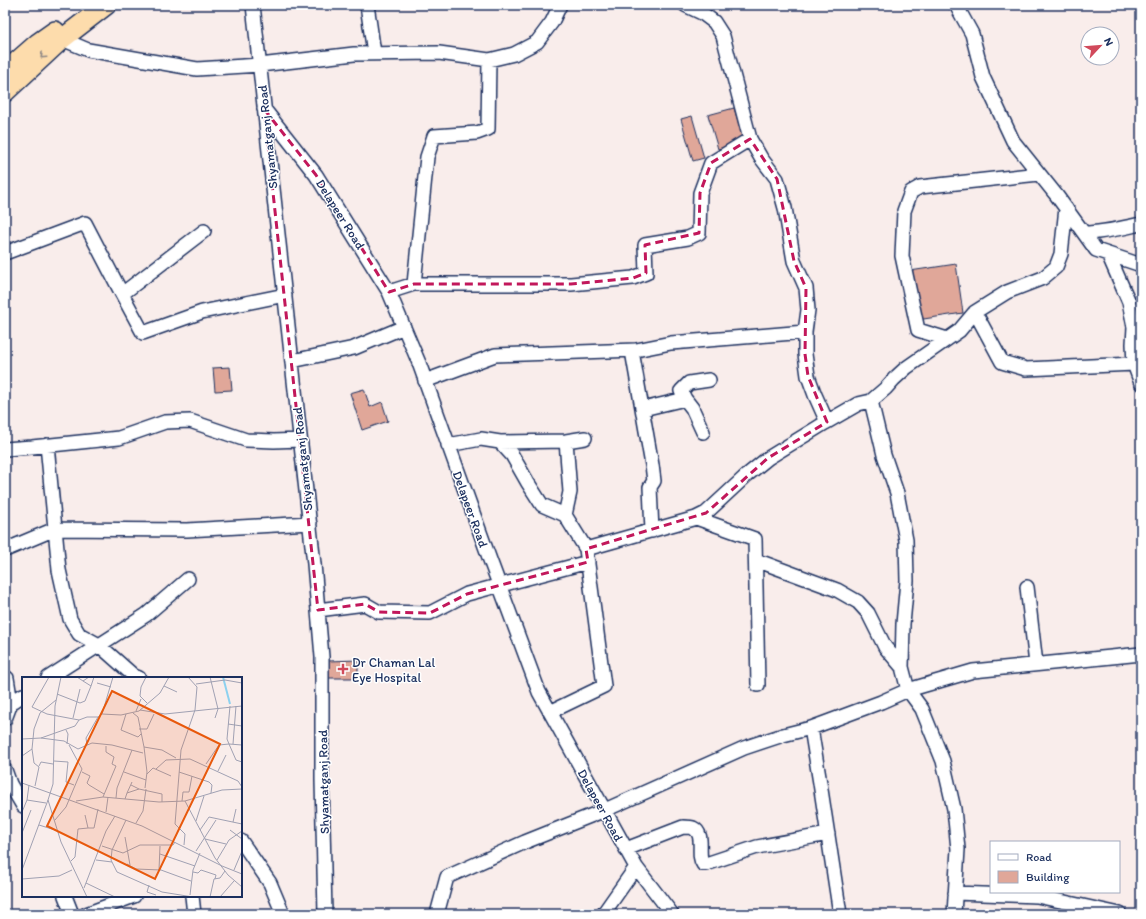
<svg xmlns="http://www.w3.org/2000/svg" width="1146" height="919" viewBox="0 0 1146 919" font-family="Itim,sans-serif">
<rect width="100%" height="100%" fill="#f9edeb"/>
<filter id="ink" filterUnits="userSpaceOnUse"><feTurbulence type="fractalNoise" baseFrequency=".025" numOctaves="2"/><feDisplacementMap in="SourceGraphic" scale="8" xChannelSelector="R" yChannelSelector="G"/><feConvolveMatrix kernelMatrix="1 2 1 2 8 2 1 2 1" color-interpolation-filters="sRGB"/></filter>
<g filter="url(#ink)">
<!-- building -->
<path fill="#e0a799" stroke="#1b2f5e" d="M734,108l10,33 -26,8 -10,-34z
M692,116l12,42 -11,3 -12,-42z
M956,264l7,49 -46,7 -7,-49z
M230,367l2,23 -17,1 -2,-23z
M364,389l6,18 12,-5 6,19 -26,9 -12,-37z
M358,660v18h-29l-1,-17z"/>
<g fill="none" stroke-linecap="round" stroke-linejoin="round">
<defs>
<path id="minor" d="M253,5l61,559 8,93v123l3,134
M367,5l7,48
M685,5l17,8 12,9 9,14 27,103 11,19 16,21 8,29 9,53 12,27 2,22 -3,22v22l3,22 7,19 12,27
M956,5l16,29 11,43 30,64 44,55 39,54 45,15
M62,39l26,11 109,19 63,-4 94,-11 85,-1 50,7 25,-6 23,-12 15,-20 8,-17
M264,109l52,66 73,117 30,71 71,197 49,132 97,175 36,47
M1084,233c19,0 38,-5 57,-9
M5,253l80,-30 37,71 82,-63
M1108,254l21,48 5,25 -1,17 1,20 7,19
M414,284l13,-127 7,-21 43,-3 11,-4 1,-69
M389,292l25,-8h157l62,-6 13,-5 -1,-28 43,-7 11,-5 1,-40 11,-30 39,-24
M122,294l21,39 59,-21 83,-17
M975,312l27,50 24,7 108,-5
M947,339l-29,-9 -16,-74 2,-45 7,-19 9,-5 119,-13
M632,351l20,114 2,16 -4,6 2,44
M292,361l62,-13 50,-21
M425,381l70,-26 141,-5 35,-7 134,-11
M685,399l-4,-8 8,-8 20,-3
M871,401l13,54 13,38 9,47 1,41 -4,43 -1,43
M643,409l42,-10 7,9 11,24
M500,442l66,-1 19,-3
M47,445l12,125 11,49 9,15 20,11 35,31 5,2
M448,445l33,-6 19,3 12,13 16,28 14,22 23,10 5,-23 -4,-51
M5,449l27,-2 87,-9 46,-16 25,-1 56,19 28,1 26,-1
M696,518l59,21 3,146
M586,549l110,-31 10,-5 41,-38 21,-17 57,-35 33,-19 13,-3 15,-13 8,-9 12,-11 53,-37 16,-19 32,-20 36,-14 13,-11 5,-13 5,-46
M5,550l50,-21 132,1 123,-7
M756,560l81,30 21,12 10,11 17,34 17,20 6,23 14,19 21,52 11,48 4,40 -4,65
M1027,587l9,77
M318,610l47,-6 14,8 51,1 37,-19 121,-32
M48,678l98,-63 42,-36
M11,703l12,-8
M550,712l54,-26 -18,-137 -21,-34
M5,719l6,-16 -4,-25
M811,728l9,55 20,131
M5,770l5,14 13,22
M241,841l29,42 13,31
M626,849l57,-22c3,0 8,0 10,1 13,6 3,27 10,36h3l51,-17 71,-13
M955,893l82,3 83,18
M65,896l7,18
M192,896l2,18
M86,914l48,-18
M437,914l10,-37 78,-35 80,-32 139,-62 39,-13 28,-7 70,-26 27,-12 65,-19 168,-17
M603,914l33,-47"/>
<path id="highway" d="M5,72l33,-29 17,-12
M5,92l57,-53 44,-34"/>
</defs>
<!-- minor casing -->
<use href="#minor" stroke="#1b2f5e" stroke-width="16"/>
<!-- highway casing -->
<use href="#highway" stroke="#1b2f5e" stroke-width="22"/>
<!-- minor -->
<use href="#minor" stroke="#fff" stroke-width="13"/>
<!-- highway -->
<use href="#highway" stroke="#fddcac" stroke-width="19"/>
</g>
<!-- one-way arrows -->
<defs><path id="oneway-chevron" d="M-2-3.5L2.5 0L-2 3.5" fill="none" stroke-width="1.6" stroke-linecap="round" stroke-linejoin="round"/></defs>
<use stroke="#8c8685" href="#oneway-chevron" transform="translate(43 56) rotate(137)"/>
</g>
<!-- marked area -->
<path fill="none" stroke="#c2185b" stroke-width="3" stroke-dasharray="8 5" stroke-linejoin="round" d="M264,109l52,66 73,117 25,-8h157l62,-6 13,-5 -1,-28 54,-12 1,-40 11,-30 39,-24 27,40 17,82 12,27 -1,66 3,22 19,46 -59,36 -62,55 -120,36 2,13 -121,32 -37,19 -51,-1 -14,-8 -47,6z"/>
<!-- markers -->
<path fill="#d1495b" stroke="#fff" stroke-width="1.5" d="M341 663h4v4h4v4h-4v4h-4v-4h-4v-4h4z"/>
<g text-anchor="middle" stroke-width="3" stroke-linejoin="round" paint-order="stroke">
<!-- street labels -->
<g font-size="13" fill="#1b2f5e" stroke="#fff">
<text transform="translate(267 137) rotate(-96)" y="5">Shyamatganj Road</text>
<text transform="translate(341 214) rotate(58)" y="5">Delapeer Road</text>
<text transform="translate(302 459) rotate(-96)" y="5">Shyamatganj Road</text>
<text transform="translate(471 509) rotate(70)" y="5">Delapeer Road</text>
<text transform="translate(323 782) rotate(-91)" y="5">Shyamatganj Road</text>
<text transform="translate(601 805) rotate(61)" y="5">Delapeer Road</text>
</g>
<!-- poi labels -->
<g font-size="13" fill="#1b2f5e" stroke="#fff" text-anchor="start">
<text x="352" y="667">Dr Chaman Lal<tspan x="352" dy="15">Eye Hospital</tspan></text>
</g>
</g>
<!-- overview -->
<g transform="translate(22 677)">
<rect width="220" height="220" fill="#f9edeb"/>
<path fill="none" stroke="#8dd1ef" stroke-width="2" d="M201,0l7,27"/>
<path fill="none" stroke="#a0a1b3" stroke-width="1" d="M27,0l-17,30 15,7 32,6M55,0l6,4 6,-4M124,0l-5,10 -1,9 7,7M188,0l8,32 -3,9M61,4l8,5 3,-9M75,6l14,4M174,7l29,-4 17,3M142,9l13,6M35,17l23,9 5,-2 6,-15M208,29l-3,33 2,5 13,1M118,33l25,4 77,-8M114,34l5,-12M111,36l5,4 6,30 3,25 -2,16M80,37l19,1 18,-4 21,-18 9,-16M104,37l-5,16 17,7 3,-3M51,41l7,-29M206,47l14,2M117,52h8l7,-15M44,53l2,4 -1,10M19,61l34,-12 4,-6 8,-3h11l4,-3 11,-37M0,62l19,-1 23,3 14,8 14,-6 20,2 31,8M211,67l3,-38M65,68l-1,-7 12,-21M122,70l18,3 14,8M10,72l2,14 5,4 -4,19M220,78v21M0,79l10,-7 2,-20 6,-16 16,-13M32,84l14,1 -2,20 8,3M184,87l13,-19 10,-1 7,16 6,2M17,89l2,-4 12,2M134,92l10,-9 24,-1 48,22 4,6M196,94l8,-16M60,95l8,4 -3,7 2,2 15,9M102,95l22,8M157,95l30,10 3,3 -1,8M125,97l6,-6 18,8M0,106l120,43 80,40 20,8M117,112l23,5v8M105,116l5,-11M81,120l13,-31 -4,-2 2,-7 -8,-5v-6M94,121l1,-10 15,-38M103,122l2,-6 12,-4 -8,-4M5,123l2,-15M26,123l5,-16 2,-78 6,-29M26,123l13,42 26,55M54,124l27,-4 56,5 26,-1 37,-11 20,-1M160,124l1,-9h6l3,-16M163,124l30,57 13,17 14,12M0,135l5,-12 19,3M84,135l2,-15M33,143l11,-13 16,-38 -13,-24M104,143l-14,30 -1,10 6,12 45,20 31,5M174,144l8,-25M211,145l3,-13M114,146l7,-12 3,-22M17,148l16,5M66,151h6l4,-19M178,153l9,-13 33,7M208,153l12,9M0,156l9,-23M103,160l5,28M183,162l21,5M162,168l1,-11 -10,-10 6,-74 14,-40 2,-23 -9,-10M80,169l21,7 17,-8h33l2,-3M174,174l20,-31M138,177l35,12M74,183l16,2M195,183l12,-20 13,-9M49,184l4,-4 3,-28 10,-1 -3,-13M105,187l9,5 25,1 30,11M0,193l26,-70M137,193l1,-24M212,193l8,-19M171,195l5,1 3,-3 15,5 -1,4M0,202l37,-3 13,-6M64,206l29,14M127,208l-2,7 9,3M62,211l22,-57 9,-15M168,218l3,-25 7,-17M188,220l4,-18 6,-1 5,-7M198,220l14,-16"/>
<path fill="#e8590c" fill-opacity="0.15" stroke="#e8590c" stroke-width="2" d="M90,14l108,53 -65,135 -108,-53z"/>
<rect width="220" height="220" fill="none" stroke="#1b2f5e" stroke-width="2"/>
</g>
<!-- margin -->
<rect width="1146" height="919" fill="none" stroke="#fff" stroke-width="20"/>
<rect x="10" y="10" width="1126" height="899" fill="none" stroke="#1b2f5e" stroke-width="1.5" filter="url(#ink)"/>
<!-- legend -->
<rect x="990" y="841" width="130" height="52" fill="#ffffff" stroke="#a4acbf"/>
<rect x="998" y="854" width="20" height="6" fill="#ffffff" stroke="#a4acbf"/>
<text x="1026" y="861" font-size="12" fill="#1b2f5e">Road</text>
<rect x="998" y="871" width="20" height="12" fill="#e0a799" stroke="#a4acbf"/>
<text x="1026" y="881" font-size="12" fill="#1b2f5e">Building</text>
<!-- north arrow -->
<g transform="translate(1100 46) rotate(64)"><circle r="19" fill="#ffffff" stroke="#a4acbf"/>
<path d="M0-3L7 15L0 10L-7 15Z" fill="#d1495b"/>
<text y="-6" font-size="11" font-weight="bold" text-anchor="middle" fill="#1b2f5e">N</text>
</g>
</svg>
